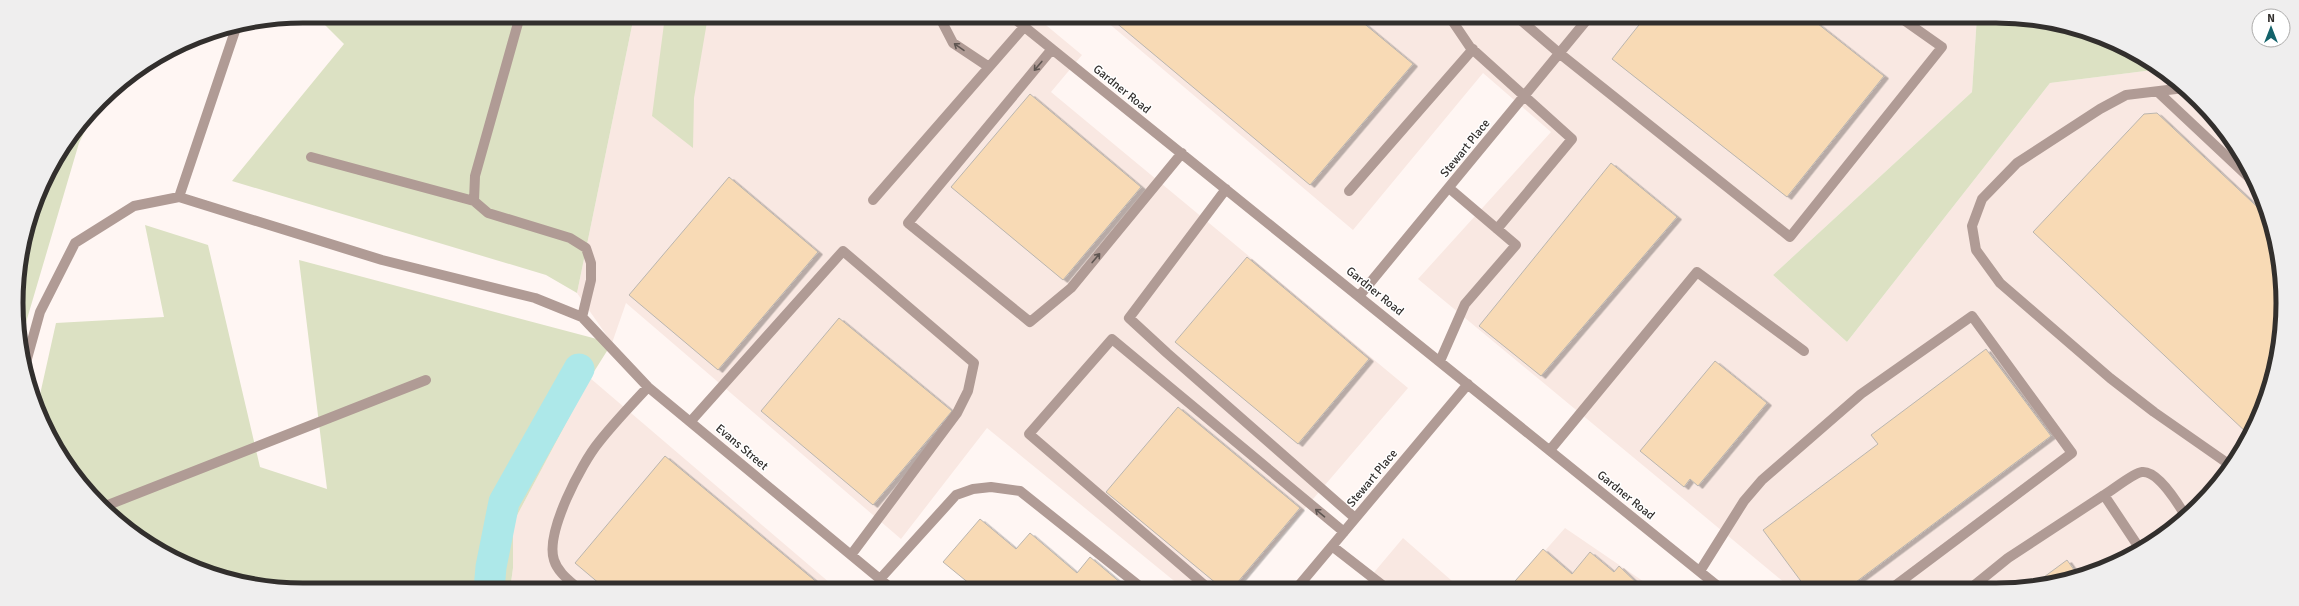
<svg xmlns="http://www.w3.org/2000/svg" width="2299" height="606" viewBox="0 0 2299 606" font-family="Signika,sans-serif">
<defs>
<filter id="shadow"><feDropShadow dx="4.5" dy="2.5" stdDeviation="0" flood-color="#0004"/></filter>
</defs>
<rect width="100%" height="100%" fill="#fff6f3"/>
<!-- built -->
<path fill="#f9e8e2" d="M634,16h401l47,39 -31,37 357,296 -172,201h-52l-197,-161 -86,111 -275,-236 -14,40 -35,-50z
M1100,16h877l-5,76 -199,183 74,67 203,-259 111,-14 38,31 35,43 27,50 16,54 6,56 -5,56 -33,87 -60,73 -62,42 -90,27h-242l-373,-309 133,-147 -68,-59 -130,157z
M590,378l247,211 -327,1 3,-22v-45z
M1565,528l88,60h-141z
M1403,538l57,50 -100,1z"/>
<!-- green -->
<path fill="#dce1c3" d="M316,16h318l-57,277 -31,-18 -314,-94 112,-137z
M665,16h43l-14,82 -1,50 -41,-32z
M1977,16l75,5 54,17 55,31 -111,14 -203,259 -74,-67 199,-183z
M98,104l-19,39 -57,193 -5,-52 9,-56 20,-52 29,-48z
M145,225l63,20 52,222 67,22 -28,-229 313,83 -22,35 -77,145v45l-3,22h-207l-56,-5 -88,-34 -45,-32 -39,-41 -29,-48 -9,-22 19,-85 108,-6z"/>
<g fill="none" stroke-linecap="round" stroke-linejoin="round">
<!-- river -->
<path stroke="#ade8e9" stroke-width="31" d="M489,590l2,-23 13,-65 75,-133"/>
</g>
<!-- building -->
<path fill="#f8dab5" stroke="#bab5af" filter="url(#shadow)" d="M1108,16h247l58,48 -103,121z
M1646,16h162l76,60 -97,121 -175,-138z
M1030,94l111,93 -78,93 -112,-93z
M2157,113l111,104 9,30 6,56 -5,56 -27,69 -4,5 -214,-201 111,-118z
M1611,163l66,54 -136,159 -62,-50z
M729,177l89,75 -100,118 -89,-75z
M1247,257l122,102 -71,85 -123,-102z
M839,318l113,93 -79,94 -112,-94z
M1986,349l65,87 -203,152h-42l-43,-58 115,-86 -7,-9z
M1715,361l52,42 -69,83 -8,-7 -6,8 -44,-36z
M1178,407l122,101 -68,81h-9l-117,-97z
M665,456l160,133 -218,1 -32,-27z
M980,519l36,30 14,-16 47,40 13,-16 38,32h-152l-33,-27z
M1543,549l29,25 18,-22 24,20 5,-6 23,22h-133z
M2067,560l10,14 -48,14z"/>
<g fill="none" stroke-linecap="round" stroke-linejoin="round">
<!-- minor -->
<path stroke="#b09b95" stroke-width="10" d="M520,16l-45,160 -1,25 14,12 82,25 16,10 5,15v17l-9,37
M939,16l14,27 36,24
M1011,16l709,572
M1449,16l21,31 102,92 -75,90
M1516,16l43,37 231,184 152,-190 -44,-31
M1052,49l-144,174 122,99 41,-34 111,-135
M2184,88l-58,7 -26,14 -83,54 -35,36 -10,27 4,24 24,33 110,95 44,34 76,53
M2158,92l98,92
M311,157l163,44
M1226,189l-97,129 38,35 188,165
M1349,191l124,-142
M179,197l58,-172
M873,200l151,-173
M1360,295l230,-279
M1440,361l25,-57 51,-59 -67,-57
M25,366l15,-54 35,-69 59,-37 45,-9 203,63 153,38 47,19 66,70 244,202
M691,421l152,-170 131,112 -6,28 -11,22 -106,142
M1550,450l147,-178 107,79
M2104,495c9,-5 29,-22 38,-23 16,-2 37,33 44,45
M103,507l323,-127
M1332,546l54,42
M1700,571l44,-70 18,-21 99,-86 111,-78 100,137 -180,135
M880,579l76,-84 17,-6 18,-2 29,4 123,98
M1971,588l37,-30 96,-63 36,54
M1209,589l-180,-155 83,-95 232,193
M1296,589l172,-205
M580,590c-10,-9 -22,-17 -26,-30 -9,-27 27,-96 45,-118 15,-19 32,-37 49,-55"/>
</g>
<!-- one-way arrows -->
<defs><path id="oneway-shaft" d="M-6 0H5M1.5-3L5.5 0L1.5 3" fill="none" stroke-width="1.6" stroke-linecap="round" stroke-linejoin="round"/></defs>
<g stroke="#5e5551">
<use href="#oneway-shaft" transform="translate(959 47) rotate(-145)"/>
<use href="#oneway-shaft" transform="translate(1038 66) rotate(130)"/>
<use href="#oneway-shaft" transform="translate(1096 258) rotate(-50)"/>
<use href="#oneway-shaft" transform="translate(1320 513) rotate(-140)"/>
</g>
<g text-anchor="middle" stroke-width="3" stroke-linejoin="round" paint-order="stroke">
<!-- street labels -->
<g font-size="12" fill="#322f2d" stroke="#fff">
<text transform="translate(1122 89) rotate(39)" y="4">Gardner Road</text>
<text transform="translate(1465 148) rotate(-51)" y="4">Stewart Place</text>
<text transform="translate(1375 291) rotate(39)" y="4">Gardner Road</text>
<text transform="translate(742 447) rotate(40)" y="4">Evans Street</text>
<text transform="translate(1372 478) rotate(-50)" y="4">Stewart Place</text>
<text transform="translate(1626 495) rotate(39)" y="4">Gardner Road</text>
</g>
</g>
<!-- crop -->
<path d="M0 0H2299V606H0ZM303 23H1996A280 280 0 0 1 2276 303V303A280 280 0 0 1 1996 583H303A280 280 0 0 1 23 303V303A280 280 0 0 1 303 23Z" fill="#efeeee" fill-rule="evenodd"/>
<path fill="none" stroke="#322f2d" stroke-width="5" d="M303 23H1996A280 280 0 0 1 2276 303V303A280 280 0 0 1 1996 583H303A280 280 0 0 1 23 303V303A280 280 0 0 1 303 23Z"/>
<!-- north arrow -->
<g transform="translate(2271 28)"><circle r="19" fill="#ffffff" stroke="#adacab"/>
<path d="M0-3L7 15L0 10L-7 15Z" fill="#13626a"/>
<text y="-6" font-size="11" font-weight="bold" text-anchor="middle" fill="#322f2d">N</text>
</g>
</svg>
